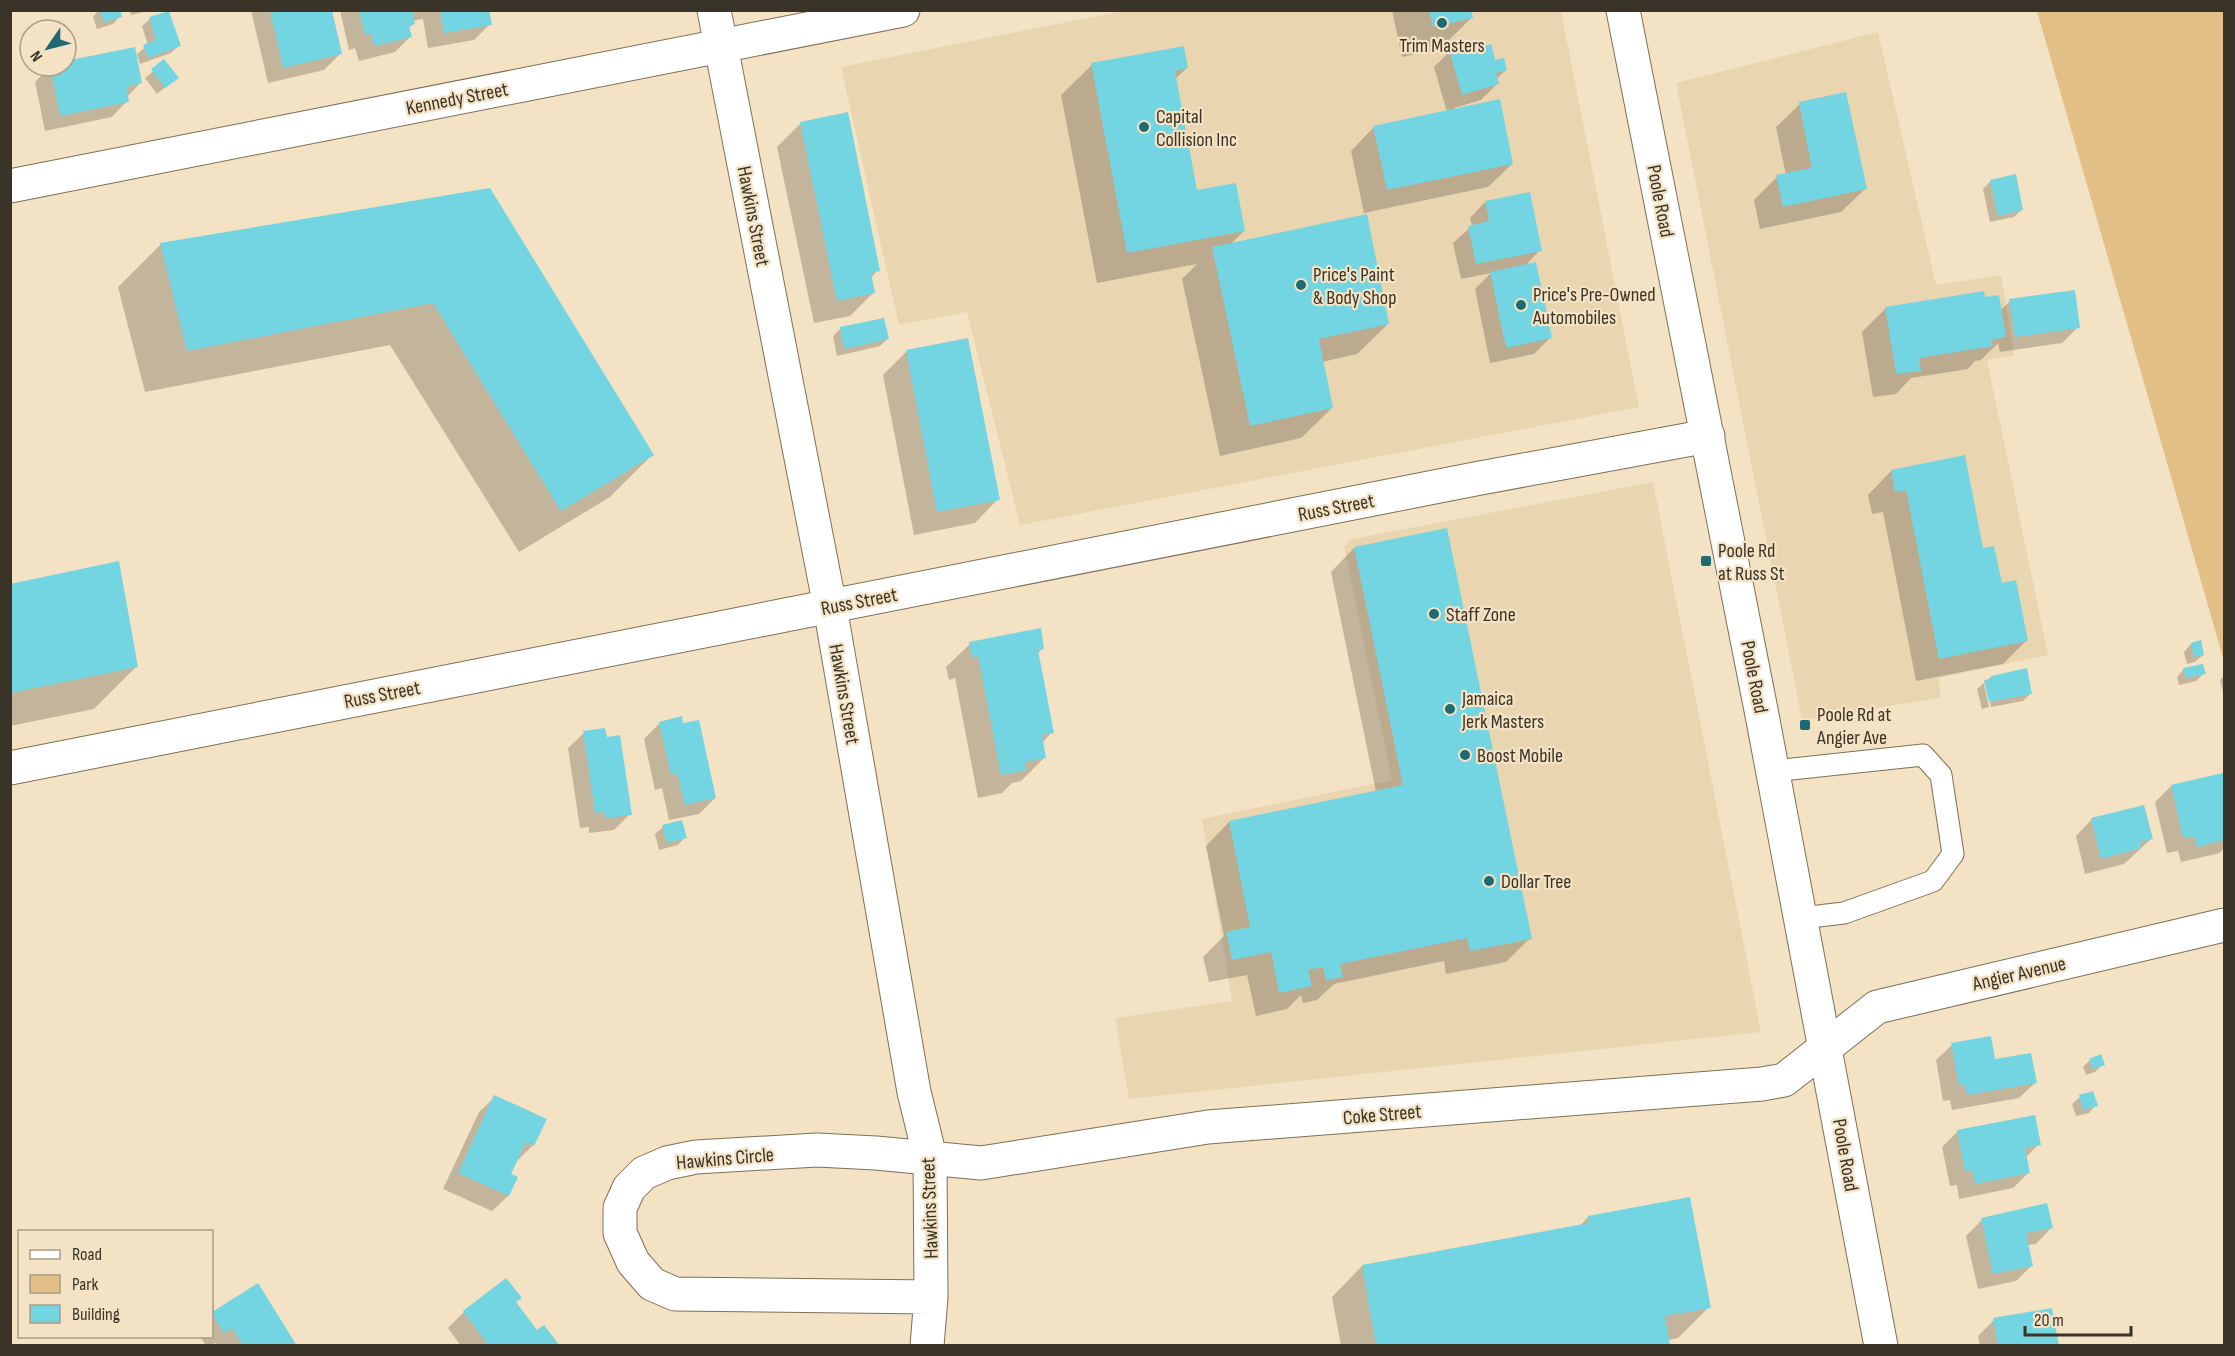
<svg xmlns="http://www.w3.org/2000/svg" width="2235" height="1356" viewBox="0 0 2235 1356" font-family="'Sofia Sans Condensed',sans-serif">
<rect width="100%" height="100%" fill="#f4e2c4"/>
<!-- built -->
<path fill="#ead5b1" d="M1123,11h438l78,396 -619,118 -53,-213 -68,13 -58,-258z
M1878,32l58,253 65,-10 13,80 -27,5 61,295 -109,23 1,20 -138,22 -126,-637z
M1653,482l108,550 -632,67 -14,-81 117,-17 -30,-182 190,-39 -48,-234 8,-7z"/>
<!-- green -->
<path fill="#e2bf86" d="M2037,11h187v650z"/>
<!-- shadow -->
<path fill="#0003" d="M99,10h19l2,6 -7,8 -16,5 -4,-12z
M130,10h22l-21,5z
M251,10h79l10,44 -16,16 -56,13z
M340,10h148l2,14 -16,16 -46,8 -5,-29 -11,2 1,3 -5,5 2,8 -15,15 -36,9 -4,-13 -6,2z
M1392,10h78l1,8 -30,30 -39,9z
M168,13l11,32 -8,8 -31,11 -3,-10 11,-9 -6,-19 8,-7z
M1450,51l20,1 24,10 12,8 -10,9 1,5 -16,16 -27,8 58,56 -24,23 -124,26 -13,-62 23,-24 73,-15 -13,-45z
M164,62l13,16 -20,16 -12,-16z
M66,63l74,20 -13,14v4l-15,16 -67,14 -10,-49 16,-16h15z
M1092,65l95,3 -12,11 21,113 48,39 -14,14 158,79 -31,30 -35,8 10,46 -31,30 -81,18 -38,-177 15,-15 -100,19 -36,-188z
M1800,104l65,85 -24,23 -81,17 -6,-29 23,-23 9,-2 -10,-48z
M801,123l77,147 -7,8 3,14 -24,24 -36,7 -37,-176z
M1991,181l31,28 -8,8 -24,5 -7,-33z
M489,190l163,265 -42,42 -91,55 -129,-207 -245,47 -27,-105 43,-43z
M1485,202l55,48 -16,17 26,71 -16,16 -44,9 -15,-74 16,-16 -30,6 -8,-36 19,-17 -2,-8z
M1984,298l16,13 10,-10 68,26 -16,16 -62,9 -2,-9 -17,17 -6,1 -7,8 -57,9 -15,16 -23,3 -11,-65 24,-24z
M883,320l4,19 -7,7 -43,10 -4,-20 7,-7z
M907,351l91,148 -23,24 -61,12 -31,-160z
M1891,471l91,79 45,90 -24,24 -87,17 -33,-169 -11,2 -4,-19z
M1354,548l176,390 -24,24 -60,12 -2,-13 -110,23 -17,16 -14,3 -2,-8 -14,14 -31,7 -9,-41 -38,7 -6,-25 21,-21 -18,-90 23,-24 147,-30 -45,-220z
M10,585l126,82 -42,42 -84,17z
M970,644l73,4 -6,6 15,78 -10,11 3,14 -24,24 -9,2 -10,10 -24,5 -23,-120 -6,2 -3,-13z
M2191,644l12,11 -8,7 -8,2 -3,-12z
M2184,669l20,4 -8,8 -17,4 -2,-8z
M2224,676v21l-4,-17z
M1991,677l40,16 -8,8 -32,6 -5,-26 -2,3 5,23 -7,2 -5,-20z
M660,723l22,2 33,73 -16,16 -30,6 -7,-32 -7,2 -11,-51z
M584,733l21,6 25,75 -16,16 -25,3v-6l-9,1 -12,-80z
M2222,775l2,11v62l-4,5 -39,9 -3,-11 -11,2 -12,-51 16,-16z
M2143,807l8,32 -27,25 -39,10 -9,-38 15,-16z
M681,822l4,15 -7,8 -19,5 -4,-16 8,-7z
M1952,1045l41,16 42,22 -16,15 -67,12 -2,-10 -7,1 -7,-41z
M2090,1060l13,4 -8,8 -9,3 -3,-8z
M495,1097l38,48 -16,16 -8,14 7,3 -8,18 -16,15 -49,-22 36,-77z
M2080,1097l16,8 -7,8 -13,3 -4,-12z
M1958,1131l81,13 -13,13 2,16 -15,15 -54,11 -2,-14 -7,1 -8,-39z
M1588,1217l121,90 -31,31 -10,2 1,6h-328l-9,-49 30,-31 217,-39z
M1982,1220l69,8 -15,16 -9,1 4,21 -15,15 -38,8 -12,-53z
M506,1280l14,18 -5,5 22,29 19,14h-95l-13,-18 16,-16z
M257,1285l38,61h-77l-2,-3 -10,3 -6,-10h12v-22z
M1994,1320l64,26h-78l-2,-10z"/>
<!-- building -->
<path fill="#72d5e1" d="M100,10h20l2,7 -18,5z
M270,10h62l10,44 -59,14z
M359,10h53l3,14 -6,2 3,11 -38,9 -3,-13 -6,2z
M440,10h49l3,15 -48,8z
M1429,10h42l2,8 -40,9z
M169,11l12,35 -33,12 -5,-13 13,-5 -7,-23z
M1469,44l2,6 20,-6 4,16 9,-2 3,12 -11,3 3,11 -37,11 -13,-45z
M1184,46l4,22 -13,3 22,119 39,-7 9,48 -118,22 -36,-190z
M135,47l7,36 -16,4 3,15 -69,14 -10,-50h16v-5z
M164,59l15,19 -14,10 -14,-19z
M1846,92l21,97 -84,18 -7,-32 36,-7 -13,-66z
M1500,99l13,65 -126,26 -14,-64z
M848,112l32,159 -9,2 4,20 -38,8 -37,-179z
M2016,174l7,36 -25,6 -8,-36z
M490,188l164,267 -93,56 -128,-208 -246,48 -27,-108z
M1530,192l12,59 -66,13 -8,-38 21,-5 -4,-20z
M1367,214l22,110 -70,15 14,69 -83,18 -38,-179z
M1536,262l16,76 -46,10 -16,-76z
M2075,290l5,38 -65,9 -6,-38z
M1984,291l1,6 14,-2 7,42 -15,3 2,6 -74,12 2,13 -25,3 -11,-67z
M884,318l5,21 -45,10 -4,-22z
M968,338l32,162 -63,12 -31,-162z
M1965,455l18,93 11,-2 8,37 14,-3 12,61 -89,18 -33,-169 -11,2 -4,-22z
M1447,528l85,411 -62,12 -3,-13 -127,26 3,13 -17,3 -3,-13 -15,3 4,16 -33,7 -8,-41 -39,8 -6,-28 24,-5 -21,-106 174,-36 -49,-238z
M119,561l19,106 -128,26v-109z
M1041,628l3,21 -6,1 16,83 -12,2 4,23 -21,4 2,8 -26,5 -23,-119 -6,1 -3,-15z
M2201,640l3,15 -10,2 -3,-14z
M2203,664l3,10 -20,4 -3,-10z
M2027,668l5,26 -43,8 -5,-22 7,-1v-3z
M682,716l1,7 16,-3 17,78 -31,7 -8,-32 -6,2 -12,-53z
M605,728l2,9 13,-2 12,80 -27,3 -1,-6 -9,1 -12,-82z
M2223,773l1,67 -27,7 -3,-11 -11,2 -12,-53z
M2144,805l9,34 -13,3 1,6 -40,11 -10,-41z
M682,820l5,18 -20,5 -5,-18z
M1991,1036l4,23 36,-6 6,30 -70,12 -2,-10 -6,1 -8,-43z
M2101,1054l4,11 -12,4 -4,-10z
M2093,1091l5,15 -15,4 -4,-15z
M494,1095l53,24 -13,27 -8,-4 -15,32 7,3 -9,19 -51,-23z
M2035,1115l6,30 -16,3 5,25 -55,11 -3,-14 -7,1 -8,-41z
M1690,1197l21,111 -46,8 5,30h-294l-14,-81 227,-42 -1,-7z
M2047,1203l6,25 -27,5 7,33 -40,8 -12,-56z
M506,1278l16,20 -6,4 21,28 7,-5 16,21h-71l-26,-35z
M258,1283l39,63h-54l-11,-18 -8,5 -12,-19v-2z
M2052,1308l7,38h-61l-5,-28z"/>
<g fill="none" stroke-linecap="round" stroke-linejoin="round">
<defs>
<path id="lane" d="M1773,771l150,-16 18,20 12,79 -20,27 -89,32 -43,5"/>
<path id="street" d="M714,10l116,597 84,485 16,65 1,140 -4,49
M10,186l893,-176
M10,768l1465,-289 233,-43
M931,1297l-256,-3 -23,-10 -19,-22 -13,-29v-25l9,-20 15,-15 23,-10 29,-6 121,-7 59,3 105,10 227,-36 554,-43 22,-4 93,-73 347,-82"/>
<path id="secondary" d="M1623,10l139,705 119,631"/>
</defs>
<!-- lane casing -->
<use href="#lane" stroke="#7f6f55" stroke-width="23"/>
<!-- street casing -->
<use href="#street" stroke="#7f6f55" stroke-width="35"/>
<!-- secondary casing -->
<use href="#secondary" stroke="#7f6f55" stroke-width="35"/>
<!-- lane -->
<use href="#lane" stroke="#fff" stroke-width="21"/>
<!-- street -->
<use href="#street" stroke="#fff" stroke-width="33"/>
<!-- secondary -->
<use href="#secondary" stroke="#fff" stroke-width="33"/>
</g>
<!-- markers -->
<g fill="#1e6972" stroke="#f4e2c4" stroke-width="2">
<circle cx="1442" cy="23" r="6"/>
<circle cx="1144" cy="127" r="6"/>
<circle cx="1301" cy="285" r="6"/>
<circle cx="1521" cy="305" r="6"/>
<rect x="1700" y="555" width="12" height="12" rx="3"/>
<circle cx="1434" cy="614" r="6"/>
<circle cx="1450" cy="709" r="6"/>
<rect x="1799" y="719" width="12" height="12" rx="3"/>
<circle cx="1465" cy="755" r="6"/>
<circle cx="1489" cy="881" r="6"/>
</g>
<g text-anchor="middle" stroke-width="4.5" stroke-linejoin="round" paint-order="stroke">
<!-- poi labels -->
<g font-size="20" fill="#3a3327" stroke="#f4e2c4" text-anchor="start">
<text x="1442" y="52" text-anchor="middle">Trim Masters</text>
<text x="1156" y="123">Capital<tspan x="1156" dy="23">Collision Inc</tspan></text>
<text x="1313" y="281">Price's Paint<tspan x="1313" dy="23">&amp; Body Shop</tspan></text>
<text x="1533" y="301">Price's Pre-Owned<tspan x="1533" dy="23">Automobiles</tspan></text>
<text x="1718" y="557">Poole Rd<tspan x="1718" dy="23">at Russ St</tspan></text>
<text x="1446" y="621">Staff Zone</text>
<text x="1462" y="705">Jamaica<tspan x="1462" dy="23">Jerk Masters</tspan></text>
<text x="1817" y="721">Poole Rd at<tspan x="1817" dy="23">Angier Ave</tspan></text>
<text x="1477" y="762">Boost Mobile</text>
<text x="1501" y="888">Dollar Tree</text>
</g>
<!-- street labels -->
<g font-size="20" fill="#3a3327" stroke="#f4e2c4">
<text transform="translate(457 98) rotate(-11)" y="7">Kennedy Street</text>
<text transform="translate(1661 201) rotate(79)" y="7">Poole Road</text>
<text transform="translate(754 216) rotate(79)" y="7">Hawkins Street</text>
<text transform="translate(1336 507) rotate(-11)" y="7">Russ Street</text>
<text transform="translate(859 601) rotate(-11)" y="7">Russ Street</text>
<text transform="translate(1755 677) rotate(79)" y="7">Poole Road</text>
<text transform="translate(382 694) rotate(-11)" y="7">Russ Street</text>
<text transform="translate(845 694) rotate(80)" y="7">Hawkins Street</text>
<text transform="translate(2019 973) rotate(-13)" y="7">Angier Avenue</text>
<text transform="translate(1382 1114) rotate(-5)" y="7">Coke Street</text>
<text transform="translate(1846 1155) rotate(80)" y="7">Poole Road</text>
<text transform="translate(725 1158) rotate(-5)" y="7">Hawkins Circle</text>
<text transform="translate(929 1208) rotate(-92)" y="7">Hawkins Street</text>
</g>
</g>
<!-- border -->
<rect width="2235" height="1356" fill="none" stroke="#3a3327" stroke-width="24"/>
<!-- legend -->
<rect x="18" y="1230" width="195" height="108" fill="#f4e2c4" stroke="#aa9c85" stroke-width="1.5"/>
<rect x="30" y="1250" width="30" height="9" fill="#ffffff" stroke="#aa9c85" stroke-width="1.5"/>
<text x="72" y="1260" font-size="18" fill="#3a3327">Road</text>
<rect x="30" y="1275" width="30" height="18" fill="#e2bf86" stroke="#aa9c85" stroke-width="1.5"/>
<text x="72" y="1290" font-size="18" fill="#3a3327">Park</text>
<rect x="30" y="1305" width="30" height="18" fill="#72d5e1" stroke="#aa9c85" stroke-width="1.5"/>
<text x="72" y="1320" font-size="18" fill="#3a3327">Building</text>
<!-- north arrow -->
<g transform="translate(48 48) rotate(235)"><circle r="28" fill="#f4e2c4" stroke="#aa9c85" stroke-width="1.5"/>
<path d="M0-4.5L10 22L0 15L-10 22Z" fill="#1e6972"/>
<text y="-9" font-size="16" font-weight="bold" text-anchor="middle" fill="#3a3327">N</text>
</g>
<!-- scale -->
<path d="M2025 1326v9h106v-9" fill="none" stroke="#3a3327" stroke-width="3"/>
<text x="2034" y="1326" font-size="18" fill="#3a3327" stroke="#f4e2c4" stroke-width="4.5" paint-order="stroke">20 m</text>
</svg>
